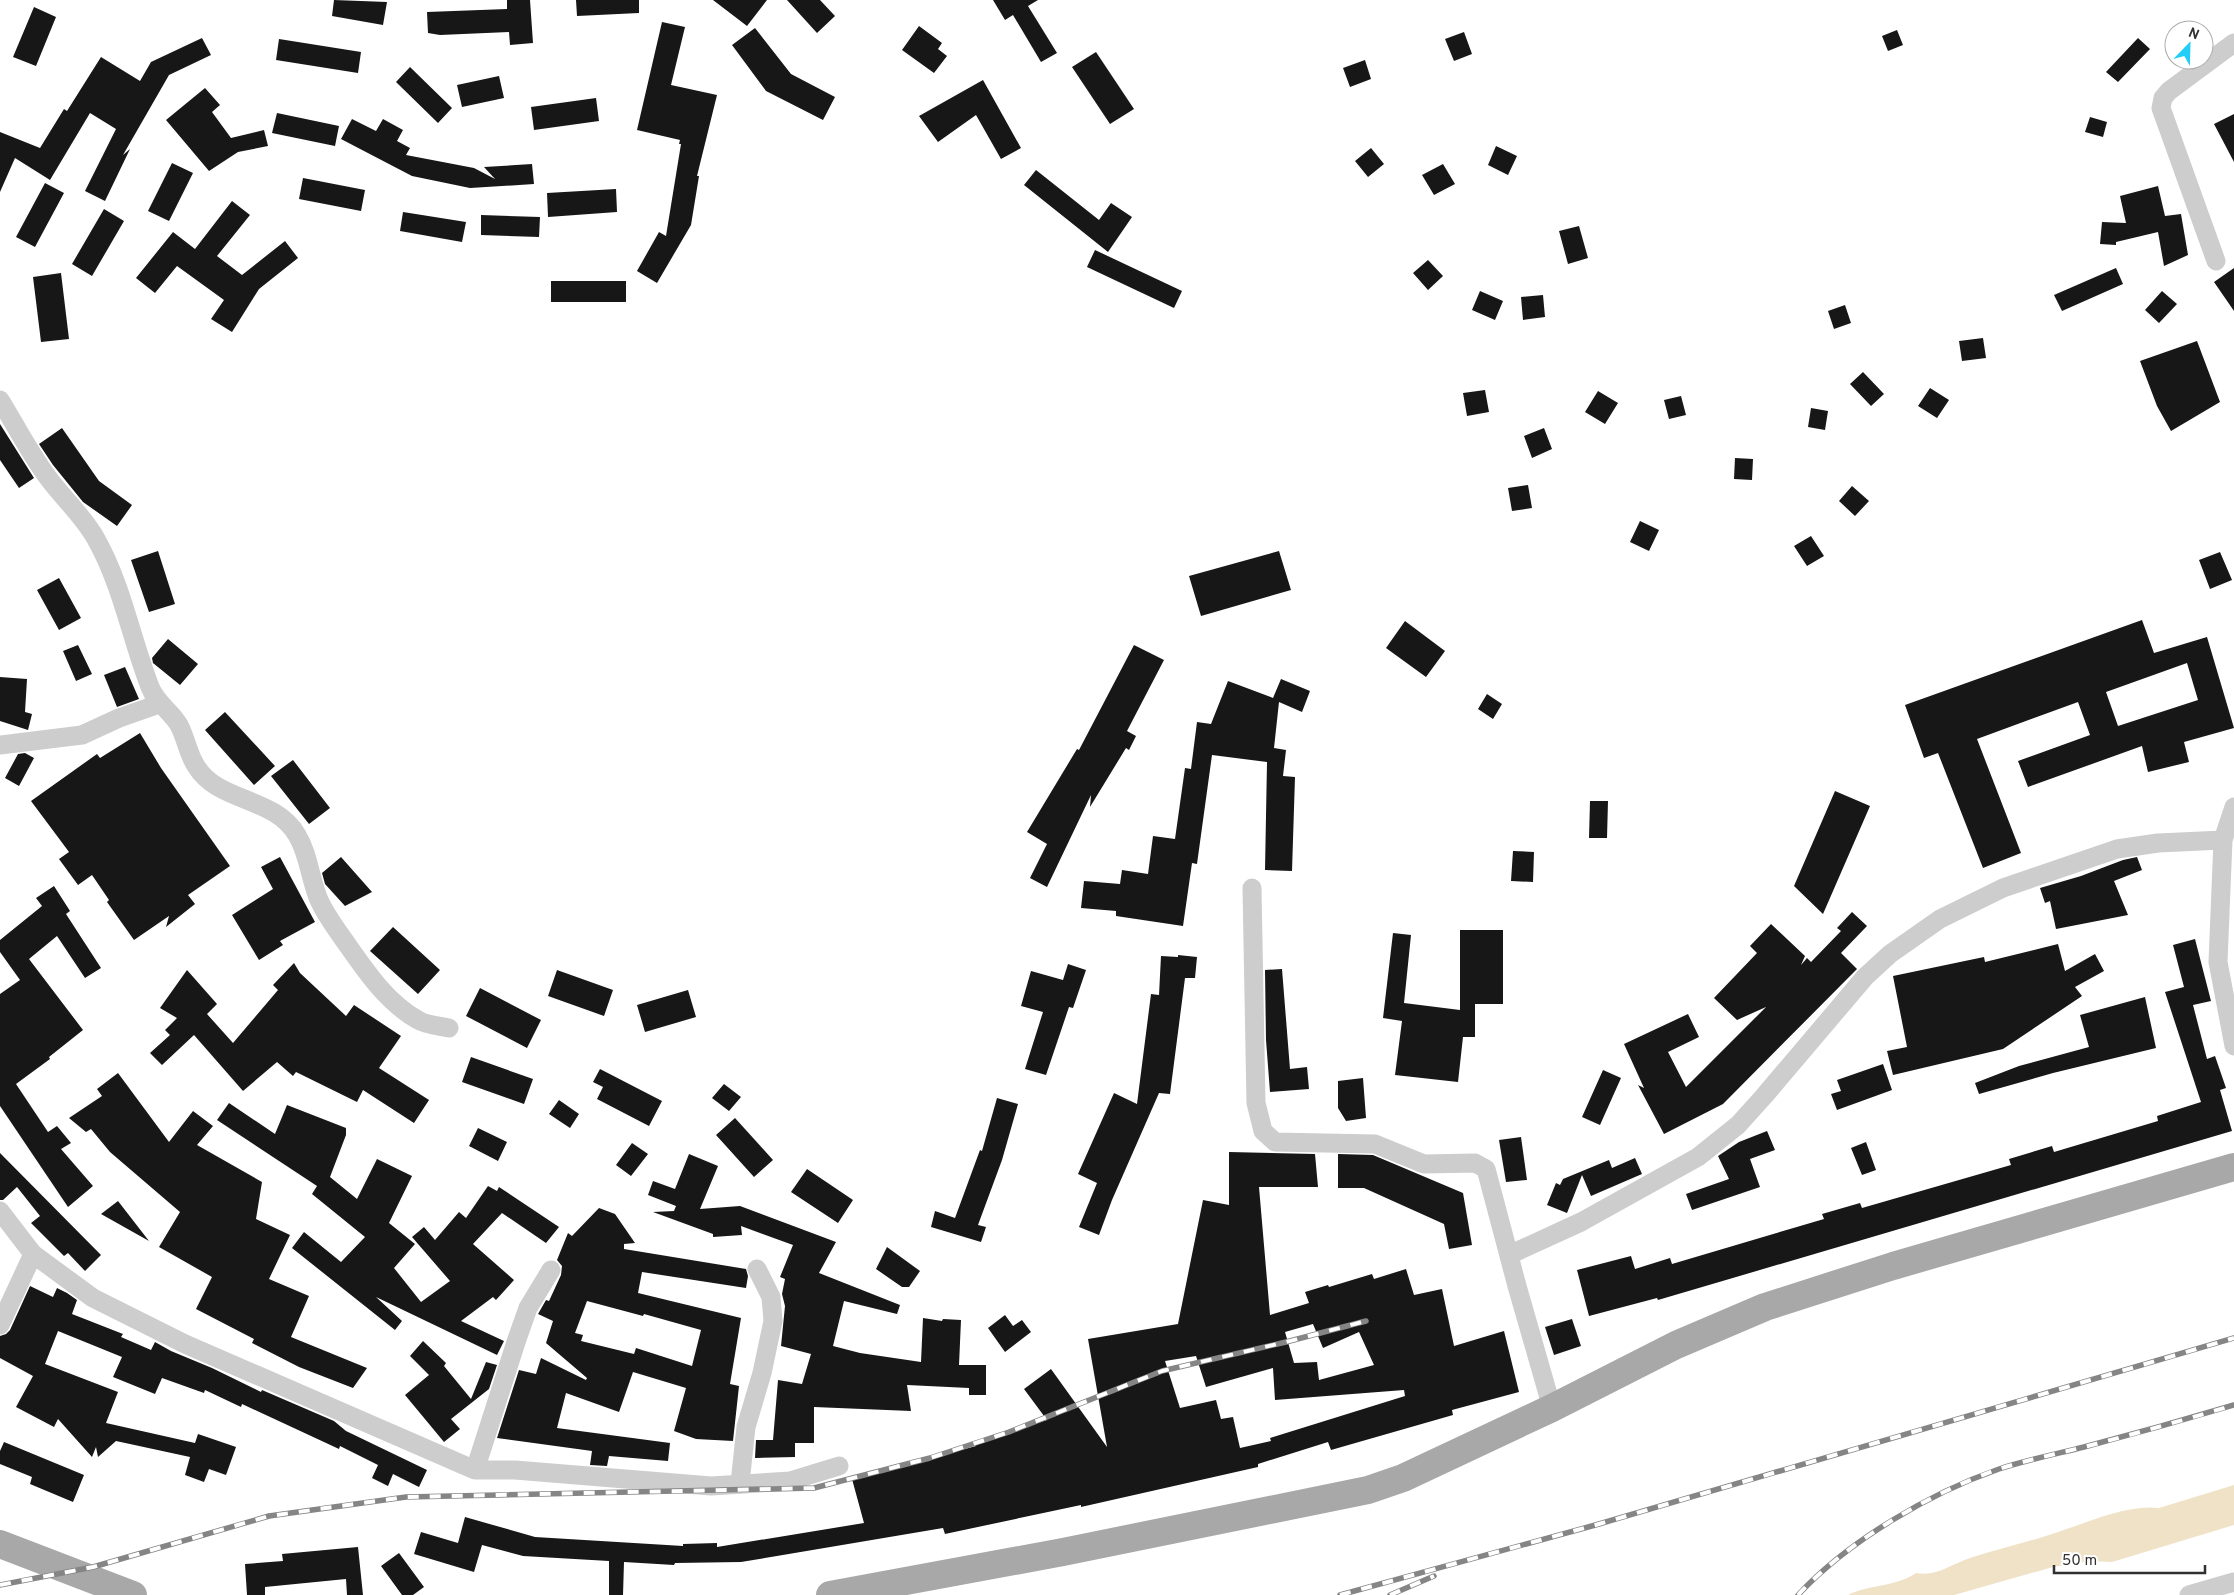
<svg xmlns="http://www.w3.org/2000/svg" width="2234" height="1595" viewBox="0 0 2234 1595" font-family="Overpass,sans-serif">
<rect width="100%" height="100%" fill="#fff"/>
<!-- water -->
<path fill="#f0e2c7" d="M2234,1485v40l-122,37 -23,-1 -36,6 -99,28h-106c22,-11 48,-8 68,-22 21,4 35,-9 54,-15 27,-9 55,-15 82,-24 32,-10 74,-30 107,-26z"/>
<!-- building -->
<path fill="#171717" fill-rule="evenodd" d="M334,0l53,2 -4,23 -51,-9z
M507,0h23l3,43 -23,2 -1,-13 -69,3 -12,-2 -1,-21 80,-3z
M576,0h63v13l-62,3z
M713,0h54l-20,26z
M787,0h33l15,16 -18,17z
M993,0h45l-10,6 29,47 -16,9 -28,-47 -8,5z
M34,7l22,10 -20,49 -23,-9z
M662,22l23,5 -14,58 46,10 -20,81h2l-8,49 -34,58 -20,-12 22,-39 7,4 15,-92h-2l1,-4 -43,-10z
M919,26l23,17 -4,6 9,7 -13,17 -32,-23z
M755,28l36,46 44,23 -12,23 -57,-29 -34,-46z
M1897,30l6,15 -15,6 -6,-15z
M1464,32l8,22 -18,7 -9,-22z
M202,38l9,17 -42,20 -46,80 7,-6 -25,52 -20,-10 31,-62 -26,-16 -40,67 -35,-22 -15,34v-60l40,16 24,-39 3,2 34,-54 39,24 11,-19z
M2138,38l12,11 -32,33 -12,-10z
M279,39l82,13 -3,21 -82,-13z
M1096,52l38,57 -24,15 -38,-57z
M1365,60l6,19 -21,8 -7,-19z
M410,67l42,41 -14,15 -42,-41z
M499,76l5,22 -42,9 -5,-22z
M983,80l38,68 -20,11 -25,-44 -38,27 -19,-26z
M205,88l15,17 -8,7 19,26 33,-8 4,16 -30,6 -29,19 -43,-51z
M596,98l3,23 -65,9 -3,-23z
M277,113l62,13 -4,20 -63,-13z
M2234,114v48l-20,-38z
M2090,117l17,5 -4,15 -18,-5z
M352,119l24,12 7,-12 20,11 -6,11 13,7 -4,7 68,13 21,11 -11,-12 48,-3 2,20 -64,4 -58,-12 -71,-37z
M1496,146l21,10 -9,19 -20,-10z
M1371,148l13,16 -16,13 -13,-16z
M172,163l21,10 -24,48 -21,-10z
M1443,164l12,20 -21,11 -12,-20z
M1036,170l63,50 12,-17 21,14 -24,35 -84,-67z
M303,178l62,12 -4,21 -62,-12z
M45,183l19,10 -29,54 -19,-10z
M2158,186l7,30 16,-2 7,41 -24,11 -6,-34 -42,10v3l-16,-1 2,-22 24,1 -6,-27z
M616,189l1,23 -69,5 -1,-24z
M232,201l18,14 -33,41 25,19 43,-34 13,17 -39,31 -27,43 -21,-13 13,-19 -47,-34 -22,27 -19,-15 37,-46 22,17z
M104,209l20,12 -32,55 -20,-12z
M403,212l63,10 -4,20 -62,-11z
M481,215l59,2 -1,20 -58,-2z
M1579,226l9,32 -20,6 -9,-33z
M1095,250l87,41 -8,17 -87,-41z
M1428,260l15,16 -15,14 -15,-17z
M2116,268l7,16 -61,27 -8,-16z
M2234,268v43l-20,-29z
M61,273l8,66 -28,3 -8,-65z
M551,281h75v21h-75z
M1480,291l23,10 -8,19 -23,-10z
M2162,291l15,13 -18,19 -14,-13z
M1543,295l2,22 -22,3 -2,-23z
M1845,305l6,18 -17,6 -6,-18z
M1983,338l3,20 -24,3 -3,-20z
M2197,341l23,61 -49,29 -14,-25 -17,-45z
M1863,372l21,22 -13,12 -21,-22z
M1930,388l19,12 -12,18 -19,-12z
M1485,390l4,22 -22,4 -4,-23z
M1598,391l20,12 -13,21 -20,-12z
M1681,396l5,19 -17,4 -5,-19z
M1811,408l17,3 -3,19 -17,-3z
M0,424l34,54 -15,10 -19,-28z
M62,428l37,53 33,24 -15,21 -34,-24 -30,-37 -14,-21z
M1544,428l8,21 -20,9 -8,-22z
M1735,458l18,1 -1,21 -18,-1z
M1528,485l4,23 -20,3 -4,-23z
M1852,486l17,15 -14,15 -16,-15z
M1640,521l19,9 -10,21 -19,-9z
M1811,536l13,20 -17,10 -13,-20z
M158,551l17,53 -26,8 -18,-52z
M1279,551l12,39 -90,26 -12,-40z
M2220,552l12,28 -22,9 -11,-29z
M59,578l22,40 -22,12 -22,-40z
M2142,620l12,33 53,-16 27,91 -50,14 5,20 -41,10 -6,-26 -114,41 -10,-26 72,-26 -12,-33 -101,37 44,114 -38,15 -45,-115 -14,5 -19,-53zM2187,663l11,37 -80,26 -12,-34z
M1405,621l40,30 -19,26 -40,-29z
M168,639l30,25 -18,21 -27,-22 -1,-5z
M78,645l14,29 -16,7 -13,-30z
M1134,645l30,15 -37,71 9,5 -7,14 -3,-2 -36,59 1,-12 -44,92 -17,-9 17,-34 -20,-12 50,-83 2,1z
M125,667l14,32 -22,8 -13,-32z
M0,677l27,2 -2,33 7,2 -4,16 -28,-9z
M1281,679l29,12 -8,21 -23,-10 -5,46 12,2 -3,26 12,1 -3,94 -27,-1 2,-108 -55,-7 -15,109 -5,-1 -9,63 -67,-10v-5l-35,-3 3,-27 36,3 2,-14 26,4 5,-38 22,3 10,-71 6,1 6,-47 14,2 17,-43 45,17z
M1487,694l15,10 -9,15 -15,-10z
M225,712l50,54 -21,19 -49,-55z
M140,733l21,35 69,98 -42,29 7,9 -29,23 3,-11 -35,24 -27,-38 2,-2 -17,-25 -14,10 -19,-26 10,-7 -38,-51 66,-47 3,4z
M25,753l9,5 -15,28 -14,-8 13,-24z
M293,760l37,48 -21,16 -38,-48z
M1835,791l35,15 -47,108 -29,-28z
M1590,801h18l-1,37h-18z
M1513,851l21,1 -1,30 -22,-1z
M280,857l35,65 -35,19 3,4 -24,15 -27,-45 41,-26 -12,-22z
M341,857l31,35 -27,14 -20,-22 -3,-11z
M2137,857l5,13 -28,11 14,34 -72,14 -6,-28 -5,2 -5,-15 41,-12 42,-16z
M54,886l16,25 -4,3 35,54 -16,10 -28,-42 -28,23 54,71 -34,27 1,2 -34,25 32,48 9,-6 14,17 -10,6 32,37 -25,21 -68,-101v-112l20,-14 -20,-28v-12l42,-34 -6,-8z
M1852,912l15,14 -26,27 16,16 -134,135 -59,30 -26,-49 6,3 -20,-44 64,-30 11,23 -31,15 18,35 80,-80 -29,13 -23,-22 43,-45 -7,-7 21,-22 34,32 -4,9 6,-7 4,4 30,-31 -4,-3z
M393,927l47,43 -22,24 -48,-43z
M1460,930h43v74h-28v33h-12l-5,45 -63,-7 7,-54 -19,-3 10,-85 18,2 -7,68 56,7z
M2195,939l16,62 -18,4 14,54 8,-3 11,32 -6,2 12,41 -574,169 -1,-2 -68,18 -12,-46 54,-14 4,13 35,-11 2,6 152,-45 -2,-5 38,-11 2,5 149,-43 -2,-6 43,-13 2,6 104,-31 -1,-5 44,-14 -36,-110 19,-5 -11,-42z
M2058,944l7,27 30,-17 9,17 -29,16 7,9 -79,53 -110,26 -6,-24 20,-4 -14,-71 91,-19 1,5z
M1178,955l19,2 -2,21h-10l-15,116 -11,-1 -47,107 -13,35 -20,-8 18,-44 -19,-9 36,-81 23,11 14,-110 8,1 2,-39 17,1z
M294,963l6,10 46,43 8,-11 47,31 -22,32 50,32 -15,23 -51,-33 -6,12 -61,-30 -3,4 -16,-14 -34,29 -49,-56 -32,30 -12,-12 20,-18 -5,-5 12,-12 -17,-10 27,-38 30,34 -10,10 26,29 45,-53 -5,-5z
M1068,964l18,6 -13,38 -4,-1 -23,68 -21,-6 18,-57 -22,-6 10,-35 32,9z
M1282,969l8,100 17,-2 2,22 -39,3 -4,-52 -1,-70z
M557,970l56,20 -9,26 -56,-20z
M480,988l61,32 -14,28 -61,-32z
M688,990l8,27 -51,15 -8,-27z
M2145,997l11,51 -103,25 -74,21 -4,-11 44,-17 70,-19 -9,-32z
M471,1057l62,22 -9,25 -62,-22z
M1883,1064l9,26 -55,20 -6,-16 10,-3 -4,-11z
M600,1069l62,32 -13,25 -52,-27 6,-12 -10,-5z
M1603,1070l18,8 -21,47 -18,-8z
M118,1073l51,69 24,-31 20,15 -16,19 65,37 -6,37 34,16 -21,44 40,17 -18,41 76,31 -14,20 -54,-21 -47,-24 2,-4 -58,-30 16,-32 -53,-30 21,-35 -70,-60 -19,-23 -5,3 -17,-14 33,-22 -5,-7z
M1363,1078l3,40 -20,3 -8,-13v-27z
M724,1084l17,13 -12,14 -17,-13z
M997,1098l21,6 -16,56 -24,65 8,2 -5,15 -50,-15 4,-16 20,7 25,-68 2,1z
M559,1100l20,14 -9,14 -21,-14z
M229,1103l46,31 12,-29 59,23v7l-16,42 27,22 20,-40 35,17 -23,47 26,21 -21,24 27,34 29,-21 -38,-44 12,-10 11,13 24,-28 7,6 22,-32 9,5 2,-4 60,40 -13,16 -44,-30 -29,31 41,36 -18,20 -3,-3 -32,24 43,20 -7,14 -121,-58 26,24 -7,9 -103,-82 12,-16 37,30 24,-25 -53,-43 5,-8 -100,-66z
M735,1118l38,42 -19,17 -38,-42z
M478,1128l29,14 -9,19 -29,-15z
M1767,1131l8,19 -25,9 10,28 -68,23 -6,-16 43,-15 -11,-23 21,-14z
M1521,1137l6,43 -21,2 -7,-42z
M1866,1142l10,28 -14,5 -11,-27z
M632,1143l16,11 -17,22 -15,-11z
M1229,1152l86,2 3,33h-59l11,128 39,-12 -4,-11 23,-7 1,2 43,-13 2,5 32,-10 8,26 28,-6 12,57 50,-15 15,61 -67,18 1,5 -122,35 -3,-8 -70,22v3l-177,40v-2l-136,29 -2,-6 -202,34 -66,1 -1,2 -50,-3 -1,33h-14v-34l-86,-5 -41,-11 -8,27 -60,-18 7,-22 37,11 7,-26 70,20 148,9v-2l34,-1v4l147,-24 -12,-44 124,-33 -1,-3 72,-23 -23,-31 27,-20 56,78 -19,-108 90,-15 25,-124 26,5zM1313,1324l10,24 36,-16 15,33 -55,15 -2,-18 -23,1 -9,-31zM1196,1356l10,31 67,-19 2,32 129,-10 1,6 -135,42 1,3 -31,7 -7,-31 -12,2 -5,-19 -36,8 -15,-47z
M0,1153l101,102 -16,16 -17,-18 -4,3 -33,-33 9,-7 -23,-29 -14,13h-3z
M689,1154l29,12 -18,43 40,-3 96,36 -17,31 81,32 -3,9 -53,-13 -11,45 27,7 61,9 2,-44 19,3 1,-2 18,1 -2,45h27v30h-17v-7l-62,-3 4,26 -97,-4v36h-19v14l-40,1 1,-18h17l5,-60 24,4 9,-30 -30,-8 4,-40 -3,-12 3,-15 -5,-2 13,-32 -52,-19 1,9 -29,2v-3l-60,-22 21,-1 2,-5 -28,-11 5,-14 22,8z
M1338,1154l35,1 90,38 9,52 -23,4 -5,-25 -80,-36h-26z
M1635,1158l7,16 -51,22 -9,-21 -15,38 -20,-8 9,-22 4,2 3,-6 46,-19 3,8z
M807,1169l46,31 -15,23 -47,-31z
M118,1201l31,40 -48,-27z
M599,1208l16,6 20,29 -11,1v5l122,20 2,7 -2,12 -104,-16 -4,21 103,25 -11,66 9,2 -6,55 -37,-2 -22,-8 12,-43 -53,-16 -14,40 -53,-19 -9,35 113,15 -2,18 -59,-5 -2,10 -17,-1 2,-14 -95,-13 22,-68 17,4 5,-16 45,22 1,-2 -41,-35 7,-22 -15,-7 8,-14 3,1 12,-26 1,-9 -5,-6 11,-27 4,3zM587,1301l56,15 1,-2 57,16 -9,36 -56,-18 -2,6 -53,-13 2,-6 -8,-2z
M887,1247l33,24 -11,16h-7l-26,-18z
M30,1286l23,11 4,-9 10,5 10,7 -5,14 51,20 -2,3 30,13 4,-8 16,9 41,17 49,24 1,-2 72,31 12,10 81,39 -8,17 -26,-13 -5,12 -16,-8 6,-13 -38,-19 -1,3 -97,-45 -1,3 -36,-17 -1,3 -42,-15 -7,16 -42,-17 9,-20 -64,-26 -13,33 73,28 -12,31 89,20 3,-9 38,13 -10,28 -17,-6 -5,13 -19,-7 5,-18 -74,-16 -18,16 -2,-10 -4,10 -34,-38 -4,8 -38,-20 17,-31 -33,-18v-22l6,-2 4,-4z
M1005,1315l8,11 9,-6 9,12 -26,20 -17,-24z
M1572,1319l9,27 -27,9 -9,-28z
M423,1341l23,22 -2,3 27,33 15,-37 11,3 -8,24 -38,30 9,10 -16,13 -39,-47 24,-20 -19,-19z
M4,1442l80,33 -11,27 -43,-18 2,-7 -32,-13v-13z
M358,1547l5,48h-16l-1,-16 -81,8v8h-18l-2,-31 38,-3 -1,-7z
M399,1553l25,34 -11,8h-11l-21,-29z"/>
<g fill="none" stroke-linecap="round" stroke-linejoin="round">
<!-- street -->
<path stroke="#cdcdcd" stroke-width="19" d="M2216,261l-55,-153 2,-10 6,-7 65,-48
M0,400c16,26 30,54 49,79 15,20 35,38 47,60 26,46 35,99 54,148 6,16 21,24 29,38 7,13 9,29 17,41 22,37 78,30 101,69 12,20 13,44 22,65 6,14 16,27 25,40 21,30 42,62 74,80 8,5 21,6 31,8
M0,745l82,-10 37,-17 40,-14
M2234,807l-11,33 -5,122 16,84
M1252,888l4,215 7,28 12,11 100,2 49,20 51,-1 11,6 31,117 35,122
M0,1211l33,43 60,44 92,46 290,126h40l196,16 79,-5 49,-15
M1509,1255l72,-33 117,-65 40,-32 27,-30 100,-118 25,-23 50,-35 63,-31 114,-39 41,-6 65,-3
M0,1325l33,-71
M475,1470l42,-131 11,-31 23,-38
M740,1483l6,-56 16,-54 11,-52 -2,-24 -14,-28
M2189,1595l45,-13"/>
<!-- primary -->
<path stroke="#a8a8a8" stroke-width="28" d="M0,1544l133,51
M830,1595l233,-43 305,-62 35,-12 149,-70 124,-63 89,-38 128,-41 341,-99"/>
<defs>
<path id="rail" d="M0,1585l93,-18 176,-51 137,-19 408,-9 116,-30 79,-26 153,-61 124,-29 80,-21
M1340,1595l259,-71 635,-186
M1390,1595l44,-19
M1798,1595c50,-54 132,-102 201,-126 28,-9 57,-15 85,-22 50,-13 100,-27 150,-42"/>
</defs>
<!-- rail casing -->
<use href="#rail" stroke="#858585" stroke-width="5.5"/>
<!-- rail -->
<use href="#rail" stroke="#fff" stroke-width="4" stroke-dasharray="11" stroke-linecap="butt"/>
</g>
<!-- north arrow -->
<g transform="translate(2189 45) rotate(23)"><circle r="24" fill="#ffffff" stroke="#acacac"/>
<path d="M0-4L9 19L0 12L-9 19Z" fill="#22cef7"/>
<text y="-8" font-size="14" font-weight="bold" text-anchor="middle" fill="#303030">N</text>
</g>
<!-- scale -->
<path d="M2054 1565v8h151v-8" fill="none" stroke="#303030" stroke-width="2.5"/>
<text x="2062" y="1565" font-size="15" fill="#303030" stroke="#ffffff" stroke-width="4" paint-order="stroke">50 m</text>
</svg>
